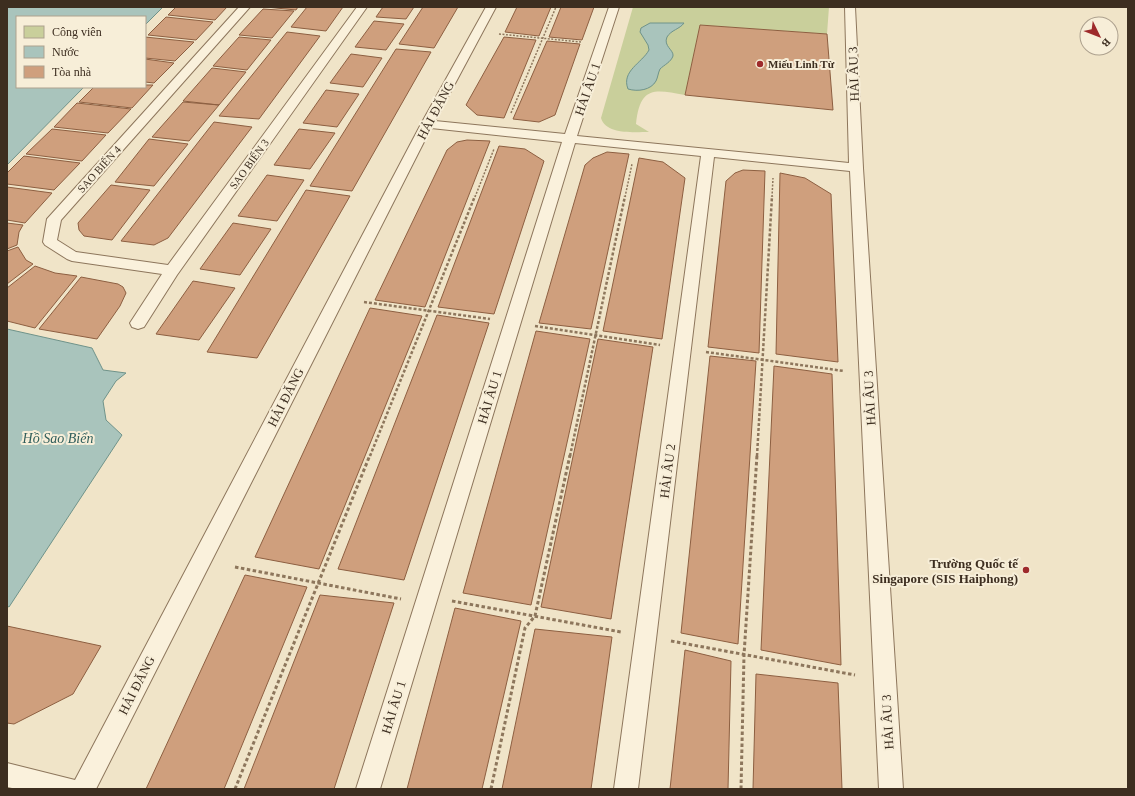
<svg xmlns="http://www.w3.org/2000/svg" width="1135" height="796" viewBox="0 0 1135 796" font-family="'Times New Roman',serif">
<rect width="100%" height="100%" fill="#f0e4c8"/>
<!-- green -->
<path fill="#c9cf9b" d="M633,7h196l-2,27 -127,-9 -15,70c-31,-6 -45,-9 -49,29l13,8c-15,0 -43,3 -48,-14z"/>
<!-- water -->
<path fill="#a9c4bc" stroke="#6f938a" d="M7,7h156l-18,18v-8h-128v70h67l-77,78z
M650,23h34c-4,6 -13,7 -17,14 -4,9 7,13 6,19 -2,6 -9,9 -13,13 -2,4 -2,8 -4,12 -5,9 -18,11 -28,8 -7,-18 14,-26 21,-39l-1,-5 -8,-13 1,-4z
M7,329l85,19 11,22 23,3 -10,8 -13,20 3,19 16,15 -113,172 -2,-1z"/>
<!-- building -->
<path fill="#cf9f7d" stroke="#8d5f41" d="M176,7h51l-12,13 -47,-5z
M266,7h32l-2,3z
M307,7h36l-17,24 -35,-4z
M383,7h31l-8,12 -30,-2z
M423,7h35l-24,41 -35,-4z
M517,7h34l-12,29 -34,-4z
M561,7h33l-12,33 -33,-3z
M263,9l31,2 -22,27 -33,-3z
M166,17l47,5 -17,18 -48,-5z
M374,21l30,3 -18,26 -31,-3z
M700,25l127,9 6,76 -148,-15z
M287,32l33,4 -61,83 -40,-3z
M145,37l49,5 -19,19 -30,-3z
M239,37l32,3 -24,30 -34,-4z
M504,37l32,3 -32,78 -27,-3 -11,-10z
M547,41l33,3 -25,71 -16,7 -26,-3z
M396,49l35,3 -79,139 -42,-5z
M351,54l31,4 -19,29 -33,-4z
M145,59l29,4 -20,20 -9,-1z
M212,68l34,4 -27,33 -36,-4z
M145,85h8l-21,23 -53,-6 15,-15h51z
M326,90l33,4 -22,33 -34,-4z
M183,102l36,3 -30,36 -37,-4z
M77,103l54,6 -23,24 -54,-6z
M214,122l38,5 -84,111 -14,7 -33,-4z
M52,129l54,6 -24,26 -56,-7z
M299,129l36,4 -25,36 -36,-4z
M149,139l39,5 -34,42 -39,-4z
M467,140l23,1 -65,166 -50,-7 72,-150 10,-8z
M499,146l26,3 19,12 -50,153 -56,-7z
M607,152l22,2 -38,175 -52,-6 46,-158 8,-7z
M24,156l56,7 -26,27 -47,-6v-11z
M639,158l24,4 22,16 -23,161 -59,-8z
M743,170l22,1 -6,182 -51,-6 18,-166 9,-8z
M780,173l25,5 26,16 7,168 -62,-8z
M267,175l37,5 -27,41 -39,-5z
M111,185l39,5 -38,50 -28,-4 -5,-6 -1,-7z
M7,187l45,6 -27,30 -18,-3z
M306,190l44,6 -93,162 -50,-6z
M7,223l16,2 -4,7 -2,13 -10,4z
M233,223l38,6 -31,46 -40,-6z
M18,247l8,13 7,4 -26,20v-33z
M35,266l20,7 22,3 -42,52 -28,-7v-33z
M81,277l37,7 5,3 3,6 -6,13 -23,33 -58,-10z
M193,281l42,7 -36,52 -43,-6z
M370,308l52,8 -103,253 -64,-12z
M437,315l52,8 -85,257 -66,-11z
M536,331l54,8 -59,266 -68,-12z
M598,339l55,8 -42,272 -70,-12z
M710,356l46,5 -18,283 -57,-11z
M774,366l58,8 9,291 -80,-15z
M245,575l62,12 -83,202h-78z
M320,595l74,8 -60,186h-90z
M455,608l66,13 -39,168h-75z
M7,626l94,20 -28,48 -59,30 -7,-1z
M535,629l77,8 -21,152h-89z
M685,650l46,11 -3,128h-58z
M756,674l82,9 4,106h-89z"/>
<g fill="none" stroke-linecap="round" stroke-linejoin="round">
<defs>
<path id="lane" d="M239,7h11l-189,213 -4,20 19,12 92,13 189,-258h10l-190,268 -33,52 -6,2 -6,-2 -2,-4 32,-49 -90,-13 -5,-2 -22,-14 -2,-3 4,-23z
M486,7h10l-61,114 130,13 44,-127h10l-42,129 272,27 -4,-156h10l8,161 40,621h-24l-29,-618 -136,-14 -76,632h-24l87,-633 -126,-13 -195,646h-24l206,-647 -131,-14 -335,661h-79l-10,-2v-24l68,17 346,-656z"/>
</defs>
<!-- lane casing -->
<use href="#lane" stroke="#8d765c" stroke-width="2"/>
<!-- path-far2 -->
<path stroke="#8d765c" stroke-width="1.5" stroke-dasharray="2 1.5" stroke-linecap="butt" d="M499,34l82,8
M511,113l45,-106
M475,197l19,-48
M625,197l7,-33
M772,197l1,-19"/>
<!-- path-far1 -->
<path stroke="#8d765c" stroke-width="2.5" stroke-dasharray="3 2" stroke-linecap="butt" d="M364,302l126,17
M535,326l125,19
M706,352l138,19
M370,456l105,-260
M570,456l55,-260
M757,456l15,-260"/>
<!-- path -->
<path stroke="#8d765c" stroke-width="3" stroke-dasharray="3.5 2.5" stroke-linecap="butt" d="M235,567l166,32
M452,601l169,31
M671,641l184,34
M235,789l135,-334
M491,789l34,-161 10,-12 35,-161
M741,789l3,-134 13,-200"/>
<!-- lane -->
<use href="#lane" fill="#faf1dc" fill-rule="evenodd"/>
</g>
<!-- markers -->
<g fill="#9e2a2b" stroke="#f7eed8" stroke-width="1.5">
<circle cx="760" cy="64" r="4"/>
<circle cx="1026" cy="570" r="4"/>
</g>
<g text-anchor="middle" stroke-width="4" stroke-linejoin="round" paint-order="stroke">
<!-- far-poi labels -->
<g font-size="11" font-weight="bold" fill="#3d2e20" stroke="#f7eed8" text-anchor="start">
<text x="768" y="68">Miếu Linh Từ</text>
</g>
<!-- far-street labels -->
<g font-size="11" fill="#3d2e20" stroke="#f7eed8">
<text transform="translate(249 164) rotate(-54)" y="4">SAO BIỂN 3</text>
<text transform="translate(99 169) rotate(-48)" y="4">SAO BIỂN 4</text>
</g>
<!-- street labels -->
<g font-size="13" fill="#3d2e20" stroke="#f7eed8">
<text transform="translate(853 74) rotate(-92)" y="5">HẢI ÂU 3</text>
<text transform="translate(587 89) rotate(-71)" y="5">HẢI ÂU 1</text>
<text transform="translate(435 110) rotate(-62)" y="5">HẢI ĐĂNG</text>
<text transform="translate(285 397) rotate(-63)" y="5">HẢI ĐĂNG</text>
<text transform="translate(489 397) rotate(-73)" y="5">HẢI ÂU 1</text>
<text transform="translate(869 398) rotate(-93)" y="5">HẢI ÂU 3</text>
<text transform="translate(667 471) rotate(-83)" y="5">HẢI ÂU 2</text>
<text transform="translate(136 685) rotate(-63)" y="5">HẢI ĐĂNG</text>
<text transform="translate(393 707) rotate(-73)" y="5">HẢI ÂU 1</text>
<text transform="translate(887 722) rotate(-93)" y="5">HẢI ÂU 3</text>
</g>
<!-- poi labels -->
<g font-size="13" font-weight="bold" fill="#3d2e20" stroke="#f7eed8" text-anchor="end">
<text x="1018" y="568">Trường Quốc tế<tspan x="1018" dy="15">Singapore (SIS Haiphong)</tspan></text>
</g>
<!-- water labels -->
<g font-size="14" font-style="italic" fill="#2f5d5a" stroke="#f7eed8">
<text x="58" y="443">Hồ Sao Biển</text>
</g>
</g>
<!-- border -->
<rect width="1135" height="796" fill="none" stroke="#3d2e20" stroke-width="16"/>
<!-- legend -->
<rect x="16" y="16" width="130" height="72" fill="#f7eed8" stroke="#ada18e"/>
<rect x="24" y="26" width="20" height="12" fill="#c9cf9b" stroke="#ada18e"/>
<text x="52" y="36" font-size="12" fill="#3d2e20">Công viên</text>
<rect x="24" y="46" width="20" height="12" fill="#a9c4bc" stroke="#ada18e"/>
<text x="52" y="56" font-size="12" fill="#3d2e20">Nước</text>
<rect x="24" y="66" width="20" height="12" fill="#cf9f7d" stroke="#ada18e"/>
<text x="52" y="76" font-size="12" fill="#3d2e20">Tòa nhà</text>
<!-- north arrow -->
<g transform="translate(1099 36) rotate(133)"><circle r="19" fill="#f7eed8" stroke="#ada18e"/>
<path d="M0-3L7 15L0 10L-7 15Z" fill="#9e2a2b"/>
<text y="-6" font-size="11" font-weight="bold" text-anchor="middle" fill="#3d2e20">B</text>
</g>
</svg>
